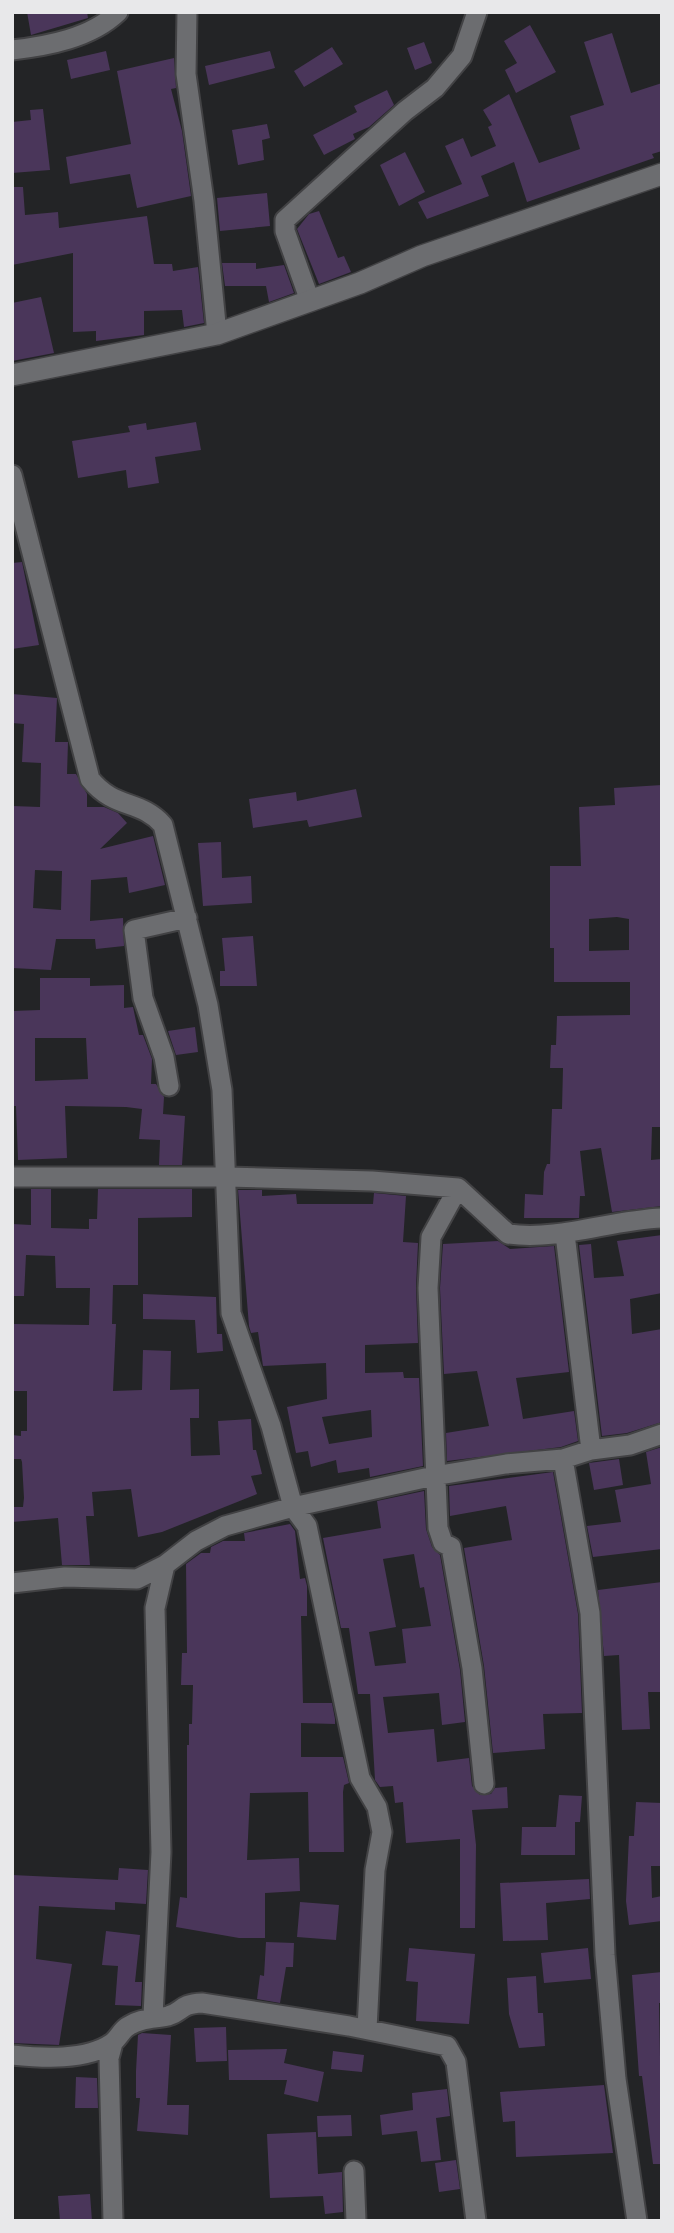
<svg xmlns="http://www.w3.org/2000/svg" width="674" height="2233" viewBox="0 0 674 2233" font-family="Raleway,sans-serif">
<rect width="100%" height="100%" fill="#232426"/>
<!-- building -->
<path fill="#4a365a" fill-rule="evenodd" d="M27,12h60l1,6 -57,17z
M530,25l26,47 -40,21 -11,-23 12,-7 -13,-22z
M612,33l19,60 31,-10v68l-10,3 2,4 -127,44 -13,-40 -33,14 8,20 -62,23 -9,-17 44,-18 -17,-38 18,-8 8,19 25,-11 -8,-19 4,-2 -9,-15 26,-16 30,69 41,-14 -10,-33 34,-11 -20,-63z
M424,42l8,21 -17,7 -8,-22z
M332,47l11,17 -39,23 -10,-16z
M106,51l4,19 -39,9 -4,-19z
M270,51l5,17 -66,17 -4,-19z
M174,58l2,30 -5,1 11,42 9,65 -54,12 -7,-34 -60,10 -4,-27 65,-13 -14,-73z
M387,90l7,15 -25,22 -16,7 2,5 -31,16 -11,-20 44,-23 -3,-6z
M43,109l7,61 -38,3v-51l19,-2 -1,-10z
M267,124l3,14 -8,2 2,20 -26,5 -6,-35z
M405,152l20,40 -26,14 -19,-41z
M12,187h11l2,28 33,-3 1,16 88,-12 7,48h18l1,7 25,-4 6,56 -20,4 -2,-17 -38,1v24l-48,6v-10l-23,1v-79l-61,12z
M267,193l3,33 -50,5 -3,-33z
M319,211l19,47 6,-2 7,16 -32,12 -22,-55 12,-15z
M222,263h34v6l28,-4 10,28 -25,9 -3,-16h-41z
M41,297l13,56 -42,8v-58z
M196,422l5,28 -46,7 4,26 -31,5 -2,-18 -48,8 -6,-37 58,-9 -2,-6 18,-3 1,7z
M22,562l17,83 -27,4v-86z
M12,694l45,4 -2,44h13l-1,32h9l11,20v13h17l14,6 9,10 -27,26 53,-13 12,49 -36,8 -2,-16 -36,3 -1,41 33,-3 1,28 -28,3 -1,-10h-39l-5,31 -39,-2v-162l28,1 1,-44 -19,-1 2,-38 -12,-1zM35,870l27,1 -1,39 -28,-2z
M662,785v342h-10l-1,33 11,-1v47l-50,6 -11,-64 -21,3 5,45h-5l-1,22h-55l1,-24 18,1 1,-23 3,-8h3l2,-55h10l1,-41h-13l1,-23h5l1,-29 73,-1v-33h-76v-34h-4v-82h31l-2,-59 36,-2 -1,-17zM617,917l12,2v31l-40,1v-32z
M356,789l6,28 -53,10 -2,-7 -54,8 -4,-29 47,-7 1,9z
M221,842l1,36 29,-2 1,27 -49,3 -5,-63z
M253,936l4,50h-37v-15h5l-3,-33z
M40,978h50v8l34,-1v23l9,-1 6,28h4l9,24 -1,25h5l8,13 -1,17 22,2 -3,49h-23l1,-25 -21,-1 3,-30 -16,-2 -61,-1 2,52 -49,2 -2,-54h-4v-95l28,-1zM35,1038h51l2,41 -53,2z
M195,1027l3,25 -22,3 -8,-24z
M31,1189h20v39l38,1v-10h8l1,-30h94v28l-54,1v67h-25l-1,39h4l-3,67 29,-1 1,-40 28,1 -1,39 29,-1v29h-9l1,38 29,-1 -2,-34 33,-2 2,31h3l6,24 -11,2 6,18 -95,38 -24,5 -7,-48 -39,3 2,24h-8l4,49h-28l-4,-47 -46,4v-15h11l1,-9 -2,-36 -1,-3h-9v-24l9,1v-5h6v-40h-15v-67l77,1 1,-37h-34l-1,-32 -29,-1 -2,41h-12v-72l19,1z
M238,1190h24v6l34,-2 1,10h76l1,-11 32,3 -3,46 15,1 -2,44 2,56 -53,2v28l38,-1 1,6h15l4,88 -53,11 -1,-9 -31,5 -2,-13 -25,7 -3,-16 -12,2 -9,-46 40,-8 -1,-36 -63,3 -5,-34 -7,1 -2,-7zM371,1410l1,27 -43,7 -7,-27z
M662,1235v58l-32,6 2,35 30,-5v93l-35,11 -25,3 -23,-191 12,-1 3,34 30,-2 -7,-35z
M498,1241l12,8 44,-3 15,126 -53,6 7,41 51,-8 4,30 -17,6 -114,14 -1,-28 43,-7 -12,-55 -33,3 -4,-86 3,-44z
M143,1294l73,3 1,37h5l1,17 -26,2 -2,-33 -52,-1z
M662,1447v102l-69,8 -6,-31 34,-4 -6,-32 36,-6 -5,-32z
M619,1459l4,26 -29,5 -5,-27z
M553,1472l25,142 4,99 -39,1 2,35 -52,4 -9,-87 -20,-118 48,-8 -6,-34 -56,10 -1,-30z
M424,1491l2,38 6,18 8,8 20,115 5,52 -23,3 -3,-32 -56,4 5,36 46,-4 3,33 32,-4 3,28 8,9 11,-1 4,-6 12,-1 1,21 -36,2 4,35 -1,83h-15v-89l-54,4 -3,-41 -8,1 -2,-17 -13,1 -5,-7 -5,-86h-12l-9,-66h-8l-18,-90 58,-10 -4,-27zM414,1554l6,34 4,-1 7,39 -29,3 4,34 -31,3 -6,-34 27,-5 -13,-68z
M290,1524l5,7 5,48 5,-1 2,8v30h-6l2,87h29l3,16v5l-34,-1v34h42l6,26 -5,2 -1,7 1,60h-35l-1,-60 -58,1 -3,67 52,-2 1,33 -35,2v45h-26l-63,-11 4,-30 7,1v-153h2v-21h3l1,-39h-12l1,-32h5l-1,-89 15,-11h9l1,-6 12,-6h22l-1,-8z
M662,1582v110h-14l2,37 -28,1 -3,-75 -15,1 -6,-66z
M559,1795l23,1 -2,26h-5v33h-54l1,-28h34z
M636,1802l26,1v63h-11l1,32 10,-2v25l-33,4 -3,-24 3,-65h5z
M119,1868l29,2 -2,34 -31,-2v8l-76,-4 -3,53 36,5 -13,81 -47,-2v-168l106,5z
M589,1879l1,20 -44,4 2,37 -45,1 -3,-58z
M300,1902l39,3 -3,35 -39,-3z
M106,1931l34,4 -5,47h7l-1,24 -26,-1 3,-39 -16,-1z
M266,1942l28,1 -1,24h-7l-6,36 -23,-4 3,-24 4,1z
M409,1948l66,6 -6,70 -53,-3 2,-39 -12,-1z
M588,1948l3,31 -47,4 -3,-30z
M662,1972v31h-3l3,161h-9l-11,-88h-3l-7,-101z
M536,1976l2,37h5l2,33 -26,2 -10,-34 -2,-36z
M226,2027l1,34 -31,1 -2,-34z
M142,2033l29,2 -4,70h22l-1,30 -51,-4 3,-33h-4v-27l2,-36z
M287,2049l-3,14 40,9 -6,30 -34,-8 3,-14h-58l-1,-30z
M333,2051l31,4 -2,17 -31,-3z
M76,2077l21,1 1,30h-23z
M604,2085l9,68 -97,4 -1,-36 -12,1 -3,-30z
M447,2089l3,27 -14,2 5,42 -20,2 -4,-31 -35,4 -2,-20 33,-5 -1,-17z
M351,2115l1,21 -34,1 -1,-21z
M316,2132l2,42 24,-2 1,40 -18,2 -2,-18 -53,2 -3,-64z
M456,2160l4,29 -21,3 -4,-29z
M90,2194l2,27h-32l-2,-25z"/>
<g fill="none" stroke-linecap="round" stroke-linejoin="round">
<defs>
<path id="street" d="M187,12l-1,62 18,127 13,133
M12,50c36,-4 79,-12 106,-38
M310,301l-25,-70v-11l120,-109 30,-23 27,-32 15,-44
M12,475l78,304c25,31 50,20 73,46l45,180 14,85 9,223 40,113 22,81 -68,19 -29,15 -31,24 -28,14 -72,-2 -53,6
M169,1086l-5,-29 -21,-59 -9,-68 53,-12
M12,1177h215l145,4 86,7 50,46c52,7 102,-14 154,-16
M458,1188l-27,49 -3,51 10,240 5,15 8,4 21,121 12,116
M565,1234l26,216
M563,1459l27,154 15,342 11,124 21,142
M153,2016l8,-164 -6,-244 10,-43
M367,2029l8,-159 7,-38 -5,-25 -17,-29 -53,-252 -14,-19 141,-31 72,-12 57,-5 28,-9 39,-5 32,-11
M113,2043l-4,15 4,163
M12,2055c30,3 74,6 100,-12 6,-4 9,-12 15,-16 13,-9 27,-8 41,-11 15,-4 11,-12 34,-13l147,23 98,20 9,16 20,159
M354,2171l2,50"/>
<path id="secondary" d="M12,375l205,-41 143,-51 62,-27 240,-82"/>
</defs>
<!-- street casing -->
<use href="#street" stroke="#424244" stroke-width="23"/>
<!-- secondary casing -->
<use href="#secondary" stroke="#424244" stroke-width="24"/>
<!-- street -->
<use href="#street" stroke="#6c6d70" stroke-width="19"/>
<!-- secondary -->
<use href="#secondary" stroke="#6c6d70" stroke-width="21"/>
</g>
<!-- border -->
<rect width="674" height="2233" fill="none" stroke="#e8e8ea" stroke-width="28"/>
</svg>
